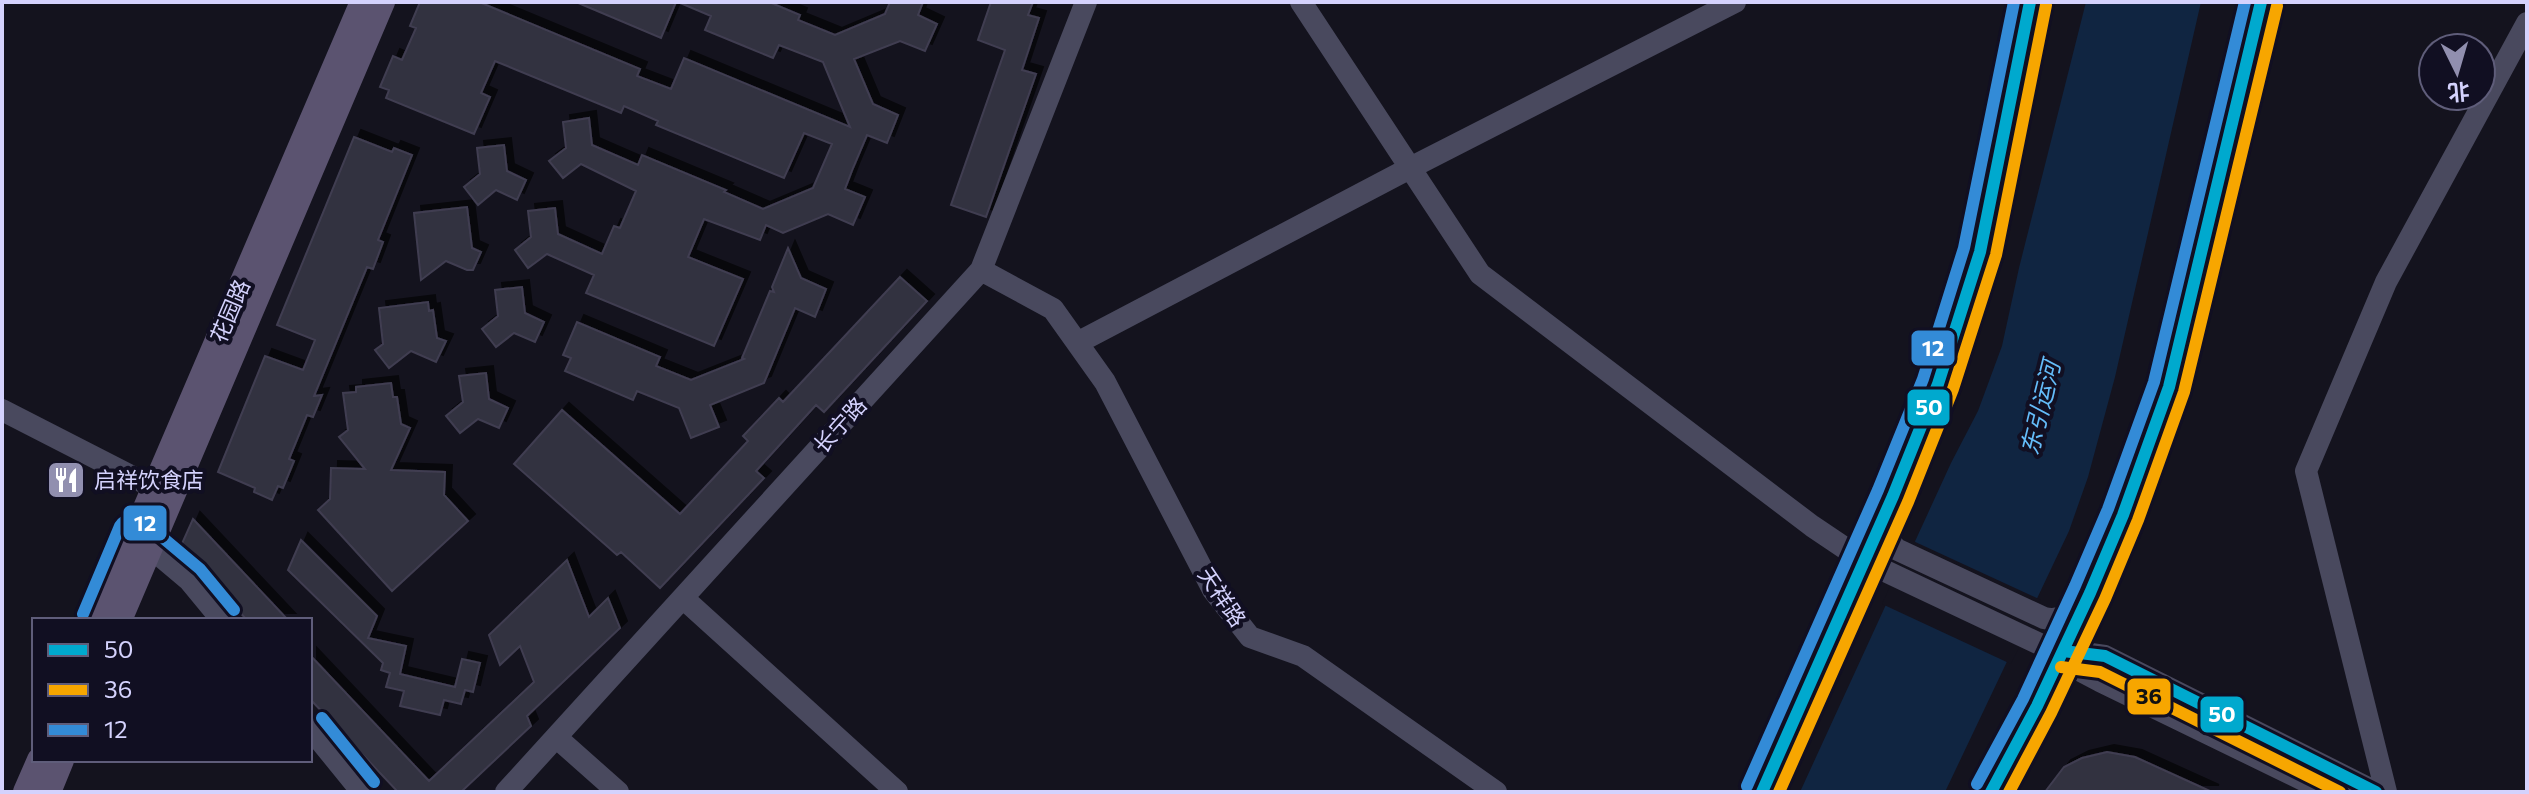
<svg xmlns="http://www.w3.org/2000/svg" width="2529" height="794" viewBox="0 0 2529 794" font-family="Commissioner,'Noto Sans SC',sans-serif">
<defs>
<filter id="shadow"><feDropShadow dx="7" dy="-7" stdDeviation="0" flood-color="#0009"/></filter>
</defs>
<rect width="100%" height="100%" fill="#14131e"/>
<!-- water -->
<path fill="#102541" d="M2086,2h115l-86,375 -27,100 -19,54 -124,261h-145l151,-329 27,-52 24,-65 17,-78z"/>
<!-- pier -->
<path fill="#14131e" d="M1911,540l130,60 -30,64 -129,-60z"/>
<!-- building -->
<path fill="#323140" stroke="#403e51" stroke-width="2" filter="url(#shadow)" d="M420,2h59l161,67 -3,7 34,13 13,-31 166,69 -27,-65 -44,-17 -6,13 -29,-12 -39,-16 6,-14 -33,-14h91l31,13 -2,5 37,15 50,-21 5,-12h33l-5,13 19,9 -12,27 -25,-10 -46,18 19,45 25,11 -11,28 -20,-8 -14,33 -8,21 20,8 -12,28 -25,-11 -45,19 -17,-8 -6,15 -56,-21 -16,38 55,22 -29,67 -128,-53 8,-18 -47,-21 -19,14 -13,-18 16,-13 -3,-26 27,-3 3,26 44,20 12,-28 6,2 16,-37 -55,-27 -18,14 -14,-17 17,-13 -3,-26 26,-4 3,27 46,20 4,-10 84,35 -2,2 39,17 50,-21 19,-44 -28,-11 -20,45 -128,-53 2,-4 -34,-15 -3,7 -126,-52 -14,32 9,4 -16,37 -88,-36 3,-8 -9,-3 13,-31 9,4 14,-32 -6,-2z
M576,2h100l-15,36z
M991,2h42l-5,13 11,3 -17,52 14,4 -50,143 -35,-12 54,-155 -27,-10z
M354,137l38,15 2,-4 18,7 -34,85 5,2 -10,27 -6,-2 -53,129 8,-1 -9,22 -6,-2 -18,44 5,2 -11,27 -5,-2 -6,14 -18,-8 1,-4 -37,-16 47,-116 38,14 12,-30 -38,-15z
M504,145l3,26 19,9 -9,20 -21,-10 -18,15 -14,-18 16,-13 -3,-26z
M467,207l5,41 9,4 -8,18h-6l-21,-9 -25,19 -7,-67z
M788,248l13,30 25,11 -11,28 -20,-9 -31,75 -54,22 9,22 -28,11 -12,-30 -42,-17 -4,9 -68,-29 6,-13 -8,-3 14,-33 83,35 -4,9 35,14 53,-21 -2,-1 28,-67 4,1 -2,-5z
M900,277l27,24 -103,111 -8,-7 -60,66 8,7 -104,110 -39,-36 -4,3 -103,-91 48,-54 118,104 68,-73 -5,-5 36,-38 4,4z
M522,287l3,26 19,9 -9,20 -21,-9 -18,14 -14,-18 16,-13 -3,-26z
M428,302l1,9 4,-1 4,28 9,3 -10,21 -25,-11 -22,17 -14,-18 8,-6 -4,-36z
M486,373l3,26 19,9 -9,20 -21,-9 -18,14 -14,-17 17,-14 -4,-26z
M391,383l2,14h4l4,27 9,4 -19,42 54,2 -1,23 24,26 -76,70 -74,-81 12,-11 1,-31 34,1 -26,-32 9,-7 -5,-37 13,-1v-5z
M193,519l95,101h-41l-67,-72z
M301,540l76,76 -9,22 38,8 -6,28 55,13 7,-28 18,4 -7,29 -8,-2 -4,14 -17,-4 -4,15 -40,-9 4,-15 -18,-4 4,-14 -9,-3 2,-7 -95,-93z
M567,560l22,57 19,-19 12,30 -93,88 4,10 -70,66h-63l-88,-93v-44l119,126 105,-99 -14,-36 -20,19 -11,-30z
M2107,752l28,5 77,35h-167l19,-25 18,-9z"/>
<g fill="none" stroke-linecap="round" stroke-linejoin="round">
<!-- minor -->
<path stroke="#49495e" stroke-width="22" d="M1301,2l179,272 332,252 52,35 184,87 57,8 271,136
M981,270l72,39 52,73 108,208 37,47 53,19 193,136
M1077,343l333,-175 325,-166
M2,410l166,85
M1889,514l-2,23 9,12 148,69c17,4 29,-5 40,-18
M138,537l51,43 33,40
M683,598l214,194
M2063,651l18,20 19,10 228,111
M310,728l52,64
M556,737l62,55
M506,792l475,-522 105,-268
M1762,792l131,-296 45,-112 42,-132 50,-250
M1991,792l46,-86 53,-113 33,-78 46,-128 92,-385
M2386,792l-80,-321 80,-189 141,-259"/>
<!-- major -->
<path stroke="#5b5370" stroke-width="26" d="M98,620l265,-618
M119,620l263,-618
M26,792l14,-32
M48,792l13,-32"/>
<defs>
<path id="bus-1" d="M2063,651l42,5 271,136
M1762,792l131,-296 45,-112 42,-132 50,-250
M1991,792l46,-86 53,-113 33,-78 46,-128 92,-385"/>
<path id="bus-2" d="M2061,667l39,5 240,120
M1779,792l129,-290 45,-113 43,-134 50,-250
M2009,792l42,-79 54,-114 33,-79 46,-128 93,-386"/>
<path id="bus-3" d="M83,614l37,-88c6,-8 15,-10 24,-4l56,47 34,41
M322,718l52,64
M1977,784l46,-85 52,-113 33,-77 46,-127 91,-380
M1747,786l131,-296 45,-111 41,-131 50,-246"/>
</defs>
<!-- bus-1 casing -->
<use href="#bus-1" stroke="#110f22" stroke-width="18"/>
<!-- bus-2 casing -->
<use href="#bus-2" stroke="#110f22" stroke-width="18"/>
<!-- bus-3 casing -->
<use href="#bus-3" stroke="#110f22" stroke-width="18"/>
<!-- bus-1 -->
<use href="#bus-1" stroke="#00a9ce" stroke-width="12"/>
<!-- bus-2 -->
<use href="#bus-2" stroke="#f7a600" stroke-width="12"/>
<!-- bus-3 -->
<use href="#bus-3" stroke="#338bd7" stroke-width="12"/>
</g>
<!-- icons -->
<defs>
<symbol id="restaurant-square" viewBox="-11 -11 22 22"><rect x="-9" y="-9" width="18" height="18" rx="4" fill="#918faf" stroke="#110f22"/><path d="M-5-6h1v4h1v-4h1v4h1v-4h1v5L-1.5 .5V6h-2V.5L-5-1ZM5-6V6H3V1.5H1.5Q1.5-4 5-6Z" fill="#fff"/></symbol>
</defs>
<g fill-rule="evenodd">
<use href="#restaurant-square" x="44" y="458" width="44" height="44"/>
</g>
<g text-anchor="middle" stroke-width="8" stroke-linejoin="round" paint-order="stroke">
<!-- street labels -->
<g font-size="22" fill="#d4d2fd" stroke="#110f22">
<text transform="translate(230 311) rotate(-67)" y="8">花园路</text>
<text transform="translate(840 425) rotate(-48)" y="8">长宁路</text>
<text transform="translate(1222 597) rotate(56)" y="8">天祥路</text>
</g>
<!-- poi labels -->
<g font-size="22" fill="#d4d2fd" stroke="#110f22" text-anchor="start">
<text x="94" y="488">启祥饮食店</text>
</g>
<!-- water labels -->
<g font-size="24" font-style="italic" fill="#64bcf9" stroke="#110f22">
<text transform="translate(2041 408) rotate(-76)" y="8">东引运河</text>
</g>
</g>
<g stroke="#110f22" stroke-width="3">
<rect x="1910" y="329" width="46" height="38" rx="8" fill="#338bd7"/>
<rect x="1906" y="388" width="45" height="39" rx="8" fill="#00a9ce"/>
<rect x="122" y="504" width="46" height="38" rx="8" fill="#338bd7"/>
<rect x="2126" y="677" width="46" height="39" rx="8" fill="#f7a600"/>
<rect x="2199" y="695" width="46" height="39" rx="8" fill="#00a9ce"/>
</g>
<g font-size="22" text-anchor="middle" font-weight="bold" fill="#fff">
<text x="1933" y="356">12</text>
<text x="1929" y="415">50</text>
<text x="145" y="531">12</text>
<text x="2222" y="722">50</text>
</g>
<g font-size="22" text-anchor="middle" font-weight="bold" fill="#111">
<text x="2149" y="704">36</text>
</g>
<!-- border -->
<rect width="2529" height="794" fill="none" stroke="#d4d2fd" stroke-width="8"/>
<!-- legend -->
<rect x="32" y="618" width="280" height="144" fill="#110f22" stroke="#5f5d7a" stroke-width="2"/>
<rect x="48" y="644" width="40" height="12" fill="#00a9ce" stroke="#5f5d7a" stroke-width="2"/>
<text x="104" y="658" font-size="24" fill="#d4d2fd">50</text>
<rect x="48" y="684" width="40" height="12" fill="#f7a600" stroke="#5f5d7a" stroke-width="2"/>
<text x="104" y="698" font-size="24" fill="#d4d2fd">36</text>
<rect x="48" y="724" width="40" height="12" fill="#338bd7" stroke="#5f5d7a" stroke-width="2"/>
<text x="104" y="738" font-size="24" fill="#d4d2fd">12</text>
<!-- north arrow -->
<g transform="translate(2457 72) rotate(175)"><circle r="38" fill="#110f22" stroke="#5f5d7a" stroke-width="2"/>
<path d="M0-6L14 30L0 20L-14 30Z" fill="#918faf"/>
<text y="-12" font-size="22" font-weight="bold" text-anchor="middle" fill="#d4d2fd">北</text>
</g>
</svg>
